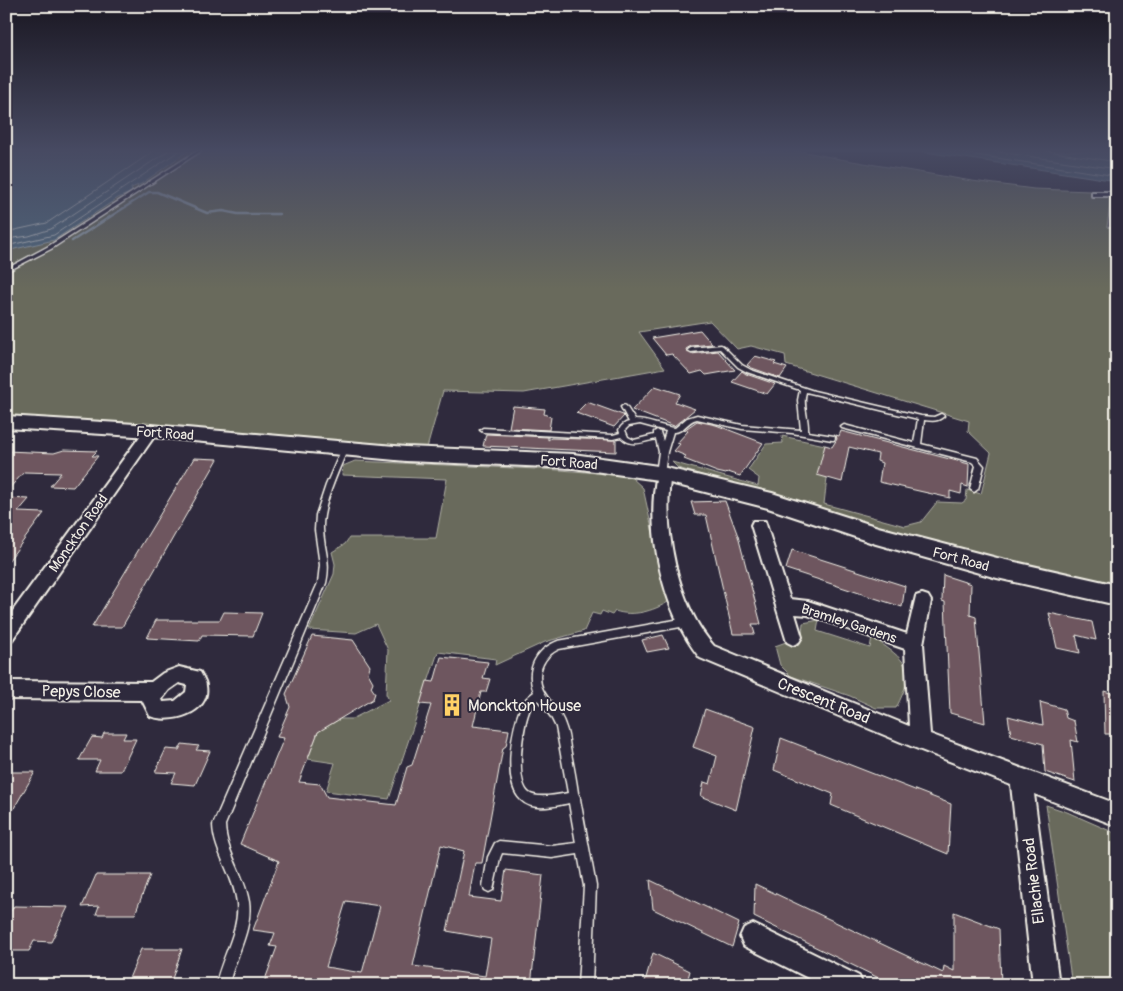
<svg xmlns="http://www.w3.org/2000/svg" width="1123" height="991" viewBox="0 0 1123 991" font-family="Pangolin,sans-serif">
<rect width="100%" height="100%" fill="#2f2a3d"/>
<filter id="ink" filterUnits="userSpaceOnUse"><feTurbulence type="fractalNoise" baseFrequency=".02" numOctaves="2"/><feDisplacementMap in="SourceGraphic" scale="10" xChannelSelector="R" yChannelSelector="G"/><feConvolveMatrix kernelMatrix="1 2 1 2 8 2 1 2 1" color-interpolation-filters="sRGB"/></filter>
<g filter="url(#ink)">
<!-- green -->
<path fill="#696b5c" stroke="#aeaea2" d="M6,151h795l39,8 132,22 62,8 57,2 9,5 11,1 -4,30 10,2v361l-153,-37 -286,-85 -6,-6 86,24 1,-8 -11,-8 18,-26 17,-1 -1,-7 43,9 2,33 -3,26 81,22 16,-4 16,-20 25,1 4,-3 1,-10 14,4 10,-41 -23,-22 1,-10 -183,-56 -1,-10 -34,-9 -14,3 -27,-28 -71,11 26,36 -141,25 -81,-2 -16,57 -240,-21 -181,-10z
M355,461l205,9 51,4 20,3 12,11 25,114c-15,9 -35,15 -53,9l-3,4 -10,-4 -2,4 -8,-2 -8,18 -39,11 -50,23 1,-6 -58,-7 -49,147 -63,-8 9,-28 -27,-4 10,-27 22,-13h12l37,-19 -3,-6 2,-44 -12,-26 -20,9 -47,-3 25,-56 1,-10 -3,-12 13,-8 4,-6h87l11,-59 -105,-4 1,-9z
M819,620l-2,11 53,17 2,-11c34,24 46,29 24,71h-20l-26,-12 -59,-20 -11,-11 -5,-19 11,-4 15,-1 2,-18z
M1046,805l21,7 50,22v151h-45z"/>
<!-- water -->
<path fill="#51677c" stroke="#929ea7" d="M9,151h179l-47,33 -10,4 1,4 -14,6 -64,42 -48,11v-99z
M918,151h199v30z"/>
<g fill="none" stroke-linecap="round" stroke-linejoin="round">
<!-- shore -->
<path stroke="#b3babd" stroke-width="1" d="M949,151l168,25
M992,151l125,18
M1047,151l70,11
M6,232l41,-9 107,-72
M6,239l23,-3 22,-7 117,-78
M6,246l48,-11 125,-84"/>
<!-- stream -->
<path stroke="#929ea7" stroke-width="2.5" d="M72,241l77,-49h8l50,21 16,-2 15,3h41"/>
</g>
<!-- building -->
<path fill="#6e575f" stroke="#f4f1e8" fill-rule="evenodd" d="M700,330l12,14 -21,2 -5,3 1,3 4,2 27,-3 17,19 -29,5 -4,-4 -11,3 -19,-20 -6,1 -14,-17z
M755,356l21,6 -2,2 13,4 -7,10 -28,-10 -5,-3z
M742,371l4,3 29,10 -8,10 -35,-12z
M655,386l25,8 -5,8 20,7 -21,17 -42,-16z
M587,402l36,13 1,1 -10,11 -38,-14z
M513,406l32,3 -1,5 7,3 -2,13 -40,-2z
M697,421l19,4 47,18 -23,33 -12,-4 -2,2 -9,-2 -33,-13 2,-3 -12,-5 6,-7 -3,-1 11,-12 -4,-1z
M841,431l128,33 -1,23 -6,-2 -1,9 -11,-3v7l-71,-16 3,-19 -5,-2 1,-7 -29,-7 -7,35 -25,-7 8,-30 7,2 5,-8 -1,-4 3,1z
M486,434l62,3v3l3,-2 65,2v12l-133,-6z
M64,450l33,1 -5,5h6l-25,31 -23,-1 11,-13 -37,-1 -18,20v-41l48,2z
M194,458l24,1 -96,168h-30z
M6,498l23,1 -11,13 26,1 -38,51z
M725,501l13,35 23,88h-9l3,10h-22l-27,-119h-11l-4,-13z
M792,550l113,36 -3,21 -116,-38z
M943,575l28,9 -1,31 6,2 9,106 -35,-10 -5,-111 -3,-1z
M224,612l38,1 -9,23 -51,-1 -3,6 -52,-3 9,-18h64z
M1049,613l43,9 4,18 -20,-5 4,18 -23,-5z
M663,635l6,13 -22,4 -5,-12z
M312,636l41,4 17,26 -2,7 5,9 -2,5 4,6 -2,6 -55,33 -19,50 21,2 7,13 69,8 11,-38 5,-2 19,-60 -11,-1 7,-23 7,1 7,-25 47,5 -5,16 7,1 -4,13h-5l-8,34 36,4 -3,16 -3,2 -21,115h-7l-6,34 32,4 5,-31 37,5 -12,110h-268l14,-38 -7,-1 5,-13 -22,-3 26,-69 -39,-17 44,-106 -7,-1 13,-30 -4,-13zM441,845l23,6 -17,80 44,8 -6,37 -72,-10zM346,901l34,5 -18,67 -36,-6z
M1104,691l13,4v39h-12z
M1040,702l24,7 2,9 8,3 4,21 -7,-2 4,42 -30,-10 -2,-28 -32,-9 -3,-19 35,9z
M705,709l50,18 -19,83 -35,-14 3,-14 6,2 7,-28 -24,-9z
M104,733h22l-3,6h13l-15,32h-26l5,-11h-21l13,-23 10,1z
M781,738l170,66 -3,50 -117,-49 2,-11 -59,-24z
M182,744l17,2 -3,4 14,1 -15,34 -24,-2 5,-10 -21,-1 11,-23 13,1z
M6,772h29l-29,50z
M96,875h54l-15,39h-39l3,-8 -17,1z
M650,880l89,43 -7,24 -79,-38z
M755,884l188,89 1,-7 10,5v-59l45,17 2,56h-108l-139,-68z
M14,906l54,1 -17,35 -17,-1 -5,10h-23v-32z
M141,949h41l-12,36h-29l1,-3 -14,-1z
M653,953l37,18 -4,14h-42z"/>
<g fill="none" stroke-linecap="round" stroke-linejoin="round">
<defs>
<path id="lane" d="M197,151h4l-150,98 -45,23v-3l41,-22z
M721,345l2,1 19,19 9,5 63,21 107,25 13,1 7,-3 2,1 1,1c-6,6 -12,5 -20,4l-3,24 56,14 7,8 -6,23 -4,3 -4,-3 6,-23 -4,-4 -130,-34 -1,-1 3,-2 70,18 4,-24 -112,-27c-4,13 3,26 2,40l26,4 1,2 -1,2h-2l-40,-7 -50,-4 -45,-10c-10,2 -14,14 -24,13l-6,20 -3,22 -4,2 -4,-2 3,-22 -3,-13c-14,3 -24,9 -35,-2l-8,2 -130,-7 -3,-2 3,-2 130,7 7,-2 -1,-3c2,-4 5,-7 10,-8l-8,-15 3,-2 2,1 9,14c14,0 27,7 40,8l12,-10 10,-3 45,10 59,5 -3,-30 2,-10 -53,-18 -9,-5 -18,-18 -29,3 -3,-2 3,-2zM640,424l26,7 -3,10 -3,-9 -3,-2 -3,2v3l-20,5 -6,-3 -3,-7 4,-4z
M343,446h2l3,2c-9,22 -26,57 -25,81 1,22 8,31 3,54l-101,242c1,28 20,50 24,77 4,28 -15,56 -20,83h-13c5,-27 24,-54 21,-82 -3,-28 -23,-50 -24,-78l105,-242 2,-18 -5,-35 1,-15 10,-30z
M686,618l3,1 1,3 -1,3 -3,1 -127,23c-15,7 -24,23 -16,41 6,12 18,21 22,35 3,7 4,15 5,23 3,15 6,30 8,45l2,4v2l16,87 -4,99h-14l6,-99 -6,-32 -26,4 -50,-5 -2,5 -7,32 -4,2 -4,-2 -2,-4 5,-29 7,-14 4,-2 53,5 24,-3 -7,-40c-14,3 -36,9 -48,-3 -19,-17 -9,-78 2,-97 3,-5 7,-8 11,-11 -9,-22 2,-43 24,-51zM538,700l13,17 5,10 12,66c-10,2 -31,6 -39,0 -15,-12 -6,-69 1,-84 2,-4 5,-7 8,-9z"/>
<path id="street" d="M1092,192h25v4h-25z
M151,427l5,1 2,3 -2,3 -144,206 -6,3v-23l140,-192z
M664,469l7,5c-9,53 6,131 43,172l195,80 -4,-77 -97,-34 -13,-1 7,23 -3,5 -6,3 -6,-3 -36,-117 2,-4h12l25,78 18,2 99,33 9,-38 6,-2 6,2 3,5 -8,43 7,90 187,70v22l-83,-32 25,191h-26l-22,-200 -98,-38 -213,-89c-37,-46 -55,-127 -43,-184z
M179,667l21,5c2,4 6,9 6,14 5,28 -37,38 -56,30l-8,-16 -136,-1v-18l145,1 12,-9zM179,683l8,2 -1,7 -11,9 -12,1 -1,-3 7,-9z
M753,924l106,52 4,9h-41l-78,-39 -4,-9 4,-9z"/>
<path id="secondary" d="M6,416l145,9 255,22 167,7 85,12 114,27 106,34 119,31 120,27v20l-120,-27 -121,-34 -108,-36 -110,-28 -85,-12 -167,-7 -255,-24 -145,-9z"/>
</defs>
<!-- lane casing -->
<use href="#lane" stroke="#f4f1e8" stroke-width="3"/>
<!-- street casing -->
<use href="#street" stroke="#f4f1e8" stroke-width="4"/>
<!-- secondary casing -->
<use href="#secondary" stroke="#f4f1e8" stroke-width="4"/>
<!-- lane -->
<use href="#lane" fill="#2f2a3d" fill-rule="evenodd"/>
<!-- street -->
<use href="#street" fill="#2f2a3d" fill-rule="evenodd"/>
<!-- secondary -->
<use href="#secondary" fill="#2f2a3d" fill-rule="evenodd"/>
</g>
</g>
<!-- sky -->
<linearGradient id="sky" x2="0" y2="1"><stop stop-color="#1a1722"/><stop offset="0.52" stop-color="#474a62"/><stop offset="1" stop-color="#474a62" stop-opacity="0"/></linearGradient>
<rect width="1123" height="289" fill="url(#sky)"/>
<!-- icons -->
<defs>
<symbol id="building-bare" viewBox="-9 -9 18 18"><path d="M-4-6H4V6H1V3H-1V6H-4ZM-2.5-4.3h1.7v1.8h-1.7ZM.8-4.3h1.7v1.8H.8ZM-2.5-1h1.7V.8h-1.7ZM.8-1h1.7V.8H.8Z" fill="#ffd166" stroke="#2f2a3d" stroke-width="2.5" paint-order="stroke"/></symbol>
</defs>
<g fill-rule="evenodd">
<use href="#building-bare" x="436" y="689" width="32" height="32"/>
</g>
<g text-anchor="middle" stroke-width="4" stroke-linejoin="round" paint-order="stroke">
<!-- street labels -->
<g font-size="14" fill="#f4f1e8" stroke="#2f2a3d">
<text transform="translate(165 433) rotate(4)" y="5">Fort Road</text>
<text transform="translate(569 462) rotate(5)" y="5">Fort Road</text>
<text transform="translate(78 533) rotate(-55)" y="5">Monckton Road</text>
<text transform="translate(961 559) rotate(15)" y="5">Fort Road</text>
<text transform="translate(849 623) rotate(18)" y="5">Bramley Gardens</text>
</g>
<!-- near-street labels -->
<g font-size="16" fill="#f4f1e8" stroke="#2f2a3d">
<text transform="translate(81 691) rotate(1)" y="6">Pepys Close</text>
<text transform="translate(824 700) rotate(22)" y="6">Crescent Road</text>
<text transform="translate(1033 881) rotate(-97)" y="6">Ellachie Road</text>
</g>
<!-- near-poi labels -->
<g font-size="16" fill="#f4f1e8" stroke="#2f2a3d" text-anchor="start">
<text x="468" y="711">Monckton House</text>
</g>
</g>
<!-- margin -->
<rect width="1123" height="991" fill="none" stroke="#2f2a3d" stroke-width="25"/>
<rect x="12" y="12" width="1098" height="966" fill="none" stroke="#f4f1e8" stroke-width="2" filter="url(#ink)"/>
</svg>
